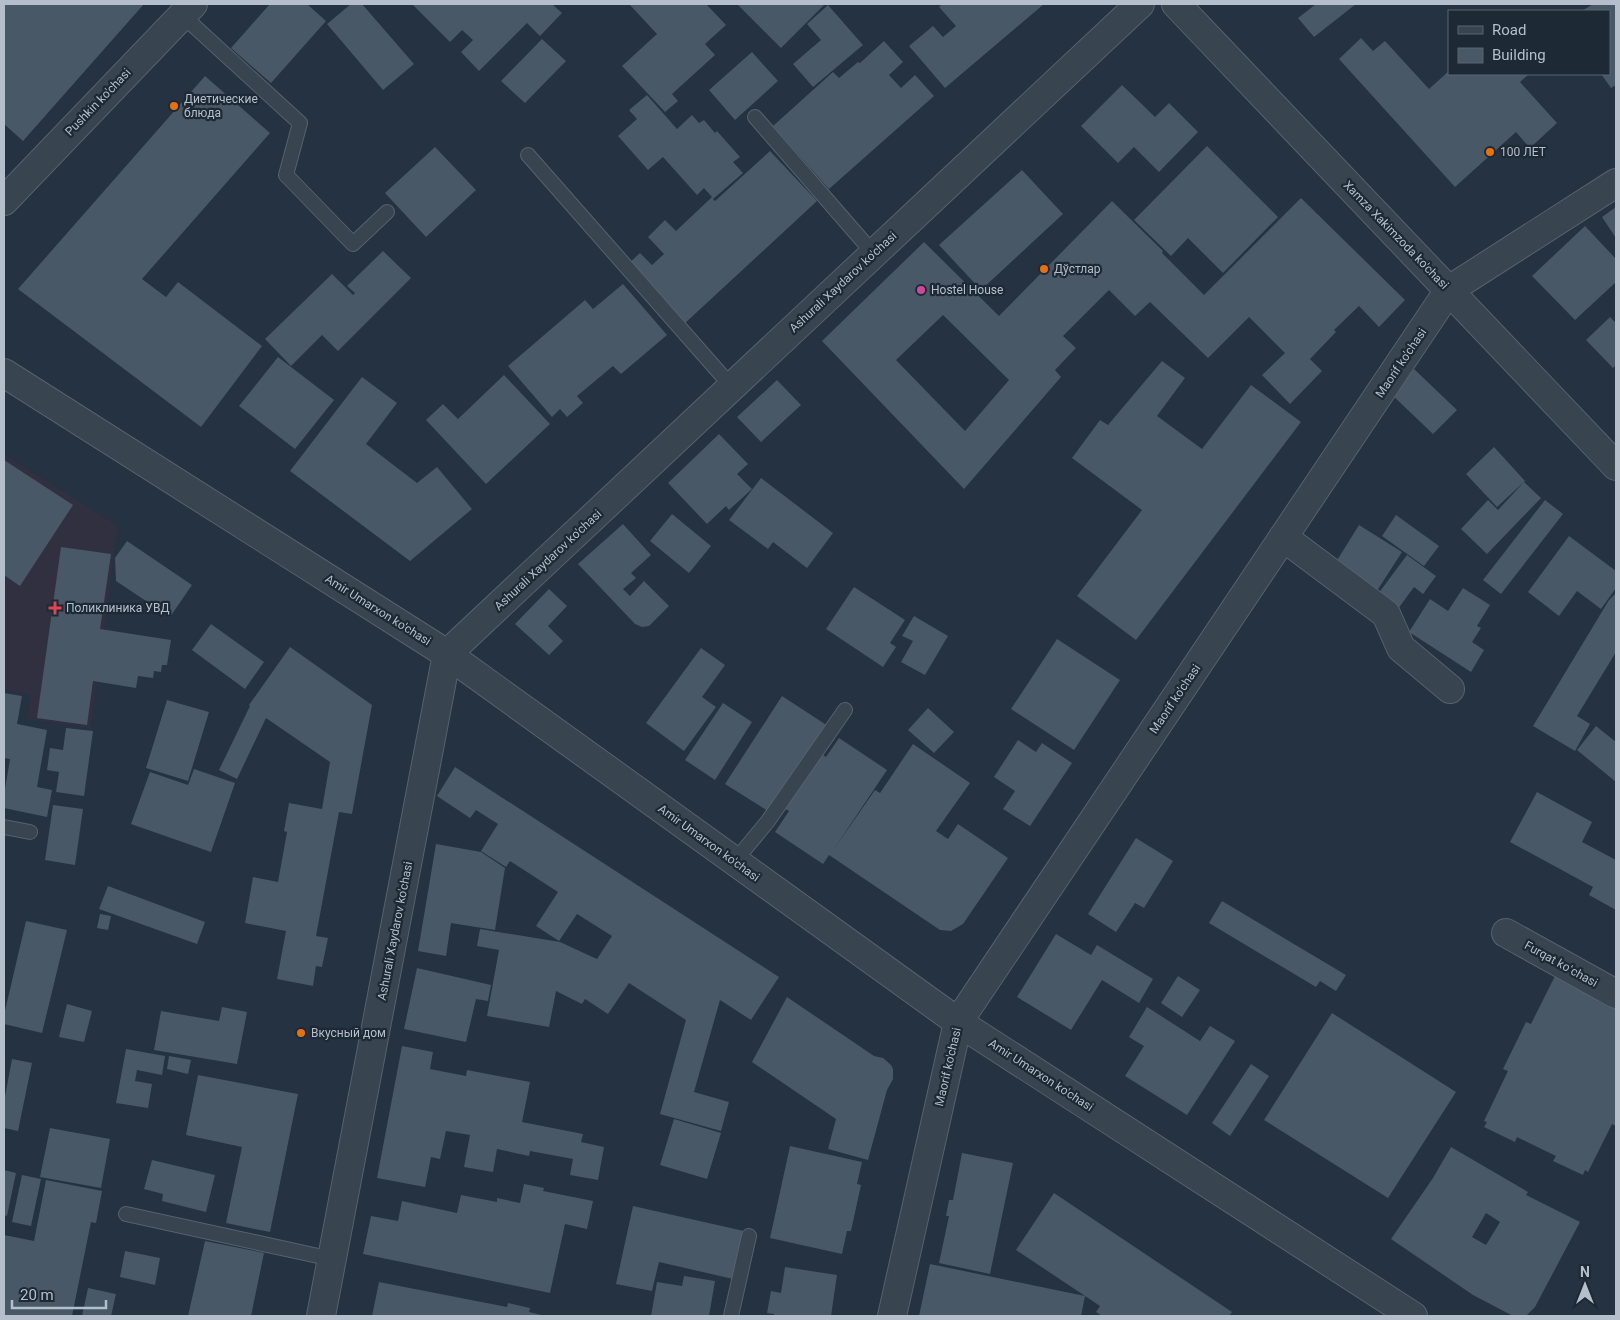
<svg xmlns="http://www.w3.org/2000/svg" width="1620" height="1320" viewBox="0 0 1620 1320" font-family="Roboto,sans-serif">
<rect width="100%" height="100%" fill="#243241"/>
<!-- medical -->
<path fill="#313041" d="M4,454l114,72 -27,202 -64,-9 3,-24 -26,-5z"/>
<!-- building -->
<path fill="#485867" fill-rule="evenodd" d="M4,4h140l-121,137 -19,-17z
M270,4h37l19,17 -55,62 -40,-35z
M351,4h11l52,60 -31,26 -56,-66z
M412,4h140l10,9 -22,23 -13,-13 -48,48 -18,-19 12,-12 -11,-10 -12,12z
M629,4h77l20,21 -21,19 10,11 -43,39 6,7 -13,11 -43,-46 35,-32z
M737,4h88l-44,44z
M942,4h102l-99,84 -36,-42 24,-20 10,11 13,-11 -17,-19z
M1316,4h40l-42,33 -16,-19z
M1593,4h23v81l-5,3 -10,-14h8v-63h-27z
M828,5l35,40 -50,42 -20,-23 28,-24 -14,-16z
M1361,38l12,13 12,-10 44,48 20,-18v3h80l-9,8 37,41 -27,25 -14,-16 -61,55 -116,-128z
M542,39l24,22 -41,42 -24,-22z
M884,41l19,21 -14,13 12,13 14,-13 19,21 -105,93 -56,-63 60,-54 6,6 19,-16 2,1z
M752,52l26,29 -43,39 -26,-30z
M205,76l65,57 -128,146 24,18 12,-15 84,64 -61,81 -183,-138z
M1122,85l33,32 14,-14 29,29 -39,40 -25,-25 -16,16 -37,-37z
M647,95l30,34 15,-14 7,8 5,-3 11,13 2,-2 23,26 -7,5 10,11 -30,26 2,2 55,-50 47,50 -134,124 -56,-60 13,-12 12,12 12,-11 -16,-17 17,-17 11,11 36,-34 -8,-9 -7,7 -34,-38 -15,13 -30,-34 19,-17 -8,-9z
M1207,146l71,71 -55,56 -35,-35 -17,18 -37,-36z
M435,147l41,43 -50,47 -41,-44z
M1022,170l41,44 -82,76 -42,-45z
M1301,198l104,102 -26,27 -20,-21 -25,24 2,2 -26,27 12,12 -32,33 -28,-29 23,-22 -36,-36 -41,41 -58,-56 -15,14 -26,-26 -46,46 13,12 -21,22 6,7 -97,112 -142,-148 102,-99 75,74 113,-115 51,50 -1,2 42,42zM943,315l66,65 -44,51 -69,-71z
M1616,207v31l-14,-21z
M1585,226l31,33v23l-41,38 -43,-44z
M383,251l28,27 -73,73 -16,-16 -31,31 -26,-27 67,-65 21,21 2,-2 -8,-7z
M623,284l44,51 -46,39 -8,-8 -36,30 6,7 -16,14 -7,-8 -8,8 -44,-51 77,-66 8,9z
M1610,317l6,6v42l-3,3 -27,-28z
M278,357l56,43 -39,49 -56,-43z
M1162,361l23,17 -28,38 45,33 49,-64 50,37 -165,218 -59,-44 65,-86 -70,-52 28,-38 8,5z
M1414,369l43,41 -24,24 -43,-41z
M504,375l46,49 -64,60 -60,-64 17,-16 15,15z
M362,377l35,26 -31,41 51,39 20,-16 35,42 -62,52 -120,-90z
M777,380l24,25 -40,37 -24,-25z
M719,434l29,30 -11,10 15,15 -23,21 -3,-4 -19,18 -39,-41z
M1494,447l31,34 -28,26 -31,-33z
M4,460l69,45 -53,81 -16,-11z
M761,478l72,55 -26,35 -34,-26 -5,7 -39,-29z
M1524,482l17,16 -54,56 -26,-25 27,-29 10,10z
M1545,500l18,14 -62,80 -18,-14z
M672,514l39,32 -22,27 -39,-32z
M1396,515l43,31 -15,20 -42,-30z
M623,524l28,31 -20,18 5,5 -13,11 7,7 14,-15 25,25 -20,20 -7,1 -7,-3 -57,-60z
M1359,525l43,27 -29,45 -42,-27z
M1569,536l47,35v17l-15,21 -24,-18 -18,25 -31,-24z
M127,541l65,44 -22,32 -54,-36 -1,-23z
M61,547l50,7 -11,75 71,11 -4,25h-5l-1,7 -7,-1 -1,7 -15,-2 -2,12 -43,-7 -6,44 -50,-7z
M1407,555l29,21 -13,18 -9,-7 -19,26 -20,-15z
M854,587l51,33 -15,23 6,4 -13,20 -57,-38z
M1463,588l27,17 -13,21 4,2 -9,14 12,8 -13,22 -62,-40 21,-33 18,12z
M549,589l18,17 -19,20 15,15 -14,14 -34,-31z
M1616,593v59l-39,64 13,8 -15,27 -42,-25 76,-126z
M914,616l34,20 -23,39 -24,-13 12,-21 -11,-5z
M211,624l53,38 -19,27 -53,-39z
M1057,639l63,41 -46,70 -63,-41z
M290,647l82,58 -20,109 -13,-2 -23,124 12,2 -6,29 -6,-1 -3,20 -36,-7 9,-48 -41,-8 8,-46 25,5 9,-50 -3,-1 5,-28 33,6 8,-47 -64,-44 -29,61 -18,-9 31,-64 -1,-1z
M701,648l24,17 -23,32 14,10 -32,44 -38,-28z
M4,693l18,3 -5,28 30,6 -10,57 15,3 -5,27 -43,-9v-13l6,-36 -6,-1z
M782,696l46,30 -57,87 -46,-29z
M167,700l42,12 -21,69 -42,-13z
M723,703l29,19 -37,58 -30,-20z
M928,708l26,24 -20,21 -26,-23z
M1596,726l20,16v40l-39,-32z
M66,728l27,3 -9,65 -28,-4 3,-20 -12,-2 3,-22 13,2z
M839,738l48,32 -55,82 43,-62 5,3 33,-49 57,39 -34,48 12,8 10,-15 50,34 -45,66 -12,7 -11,-1 -111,-75 -6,9 -48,-32 14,-21 -5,-3 36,-55 6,4z
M1018,740l18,12 6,-9 30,20 -42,63 -27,-17 12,-18 -21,-14z
M455,767l324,210 -28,43 -31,-20 -26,92 35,10 -8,29 -61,-17 26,-94 -57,-37 -21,31 -23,-15 -3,5 -26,-13 -7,36 -62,-11 12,-66 -22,-4 3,-17 80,13 37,17 15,-23 -35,-22 -18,27 -23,-15 22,-34 -48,-31 -4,6 -25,-16 17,-27 -22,-14 -6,8 -33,-22z
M194,769l41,14 -24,69 -80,-28 19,-52 38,13z
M1537,792l55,30 -10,20 34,18v50l-27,-15 4,-8 -83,-45z
M53,805l30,4 -8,56 -30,-5z
M1136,838l37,23 -29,47 -9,-5 -19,29 -28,-18z
M436,844l45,8 24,16 -10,62 -44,-7 -5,33 -28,-5z
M108,886l97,36 -8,22 -98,-35z
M1222,901l124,74 -10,16 -16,-10 -4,6 -107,-64z
M100,914l11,2 -3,14 -11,-2z
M26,921l41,9 -25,103 -38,-9v-9z
M1056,934l35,21 6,-10 56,34 -14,24 -37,-23 -31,50 -54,-33z
M417,968l74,17 -3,16 -12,-2 -10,43 -62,-13z
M1178,976l22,14 -18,27 -21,-14z
M1555,976l61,30v120l-4,-2 -24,48 -3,-2 -2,5 -30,-14 3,-5 -39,-19 -2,5 -31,-15 3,-5 -3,-1 24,-50 -5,-2 23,-47 5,2z
M787,997l87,59 9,2 8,7 2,4v10l-6,11 -19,70 -40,-11 8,-30 -84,-57z
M67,1004l25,7 -8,31 -25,-5z
M222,1007l25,5 -10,52 -83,-14 7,-39 58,10z
M1147,1007l53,34 10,-15 25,15 -48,74 -62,-39 19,-30 -15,-9z
M1332,1013l124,79 -68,106 -124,-78z
M402,1046l31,6 -3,17 36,7 1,-6 63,12 -8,40 61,12 -2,8 23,5 -6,33 -28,-5 3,-16 -43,-8 -1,5 -32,-7 -4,23 -29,-5 6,-32 -24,-4 -6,28 -9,-2 -6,30 -48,-9z
M126,1049l39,7 -3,19 -25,-5 -2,11 17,3 -4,24 -32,-5z
M169,1056l22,4 -3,14 -21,-5z
M12,1059l20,4 -14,68 -14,-3v-26z
M1251,1064l18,12 -39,60 -18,-13z
M198,1075l100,19 -28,138 -44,-9 16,-76 -56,-12z
M674,1119l47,14 -14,46 -47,-14z
M50,1128l60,11 -9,49 -61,-11z
M790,1146l72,16 -5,22 4,1 -10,46h-4l-5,23 -72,-16z
M1451,1147l77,45 -2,3 54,27 -45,85 -8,8 -14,1 -40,-21 -82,-56 42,-61zM1486,1213l14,9 -14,23 -14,-8z
M962,1153l51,10 -23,111 -51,-11 10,-47h-3l3,-16h4z
M152,1160l63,15 -9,37 -44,-11 1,-7 -19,-5z
M4,1170l12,3 -9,43 -3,-1z
M22,1175l19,4 -10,47 -19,-4z
M46,1180l56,11 -6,32 -5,-1 -19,94h-68v-81l30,6z
M524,1184l20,4 -1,3 50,10 -6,28 -22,-5 -15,69 -187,-39 8,-38 27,5 4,-20 55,12 4,-18 36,7v-4l23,5z
M1054,1193l178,119 -3,4h-127l-6,-4 4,-6 -84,-56z
M633,1206l111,25 -11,48 -74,-17 -7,29 -36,-7z
M205,1241l59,12 -13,63h-63z
M125,1251l35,7 -5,27 -35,-8z
M930,1264l155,32 -4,20h-162z
M785,1267l52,8 -6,41h-57v-2l-7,-1 4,-22 10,2z
M684,1276l31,5 -6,35h-58l6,-34 25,4z
M379,1282l128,25 1,-4 22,5 -1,4 17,4h-174z
M88,1288l28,6 -5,22h-29z"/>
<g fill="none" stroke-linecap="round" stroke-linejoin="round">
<defs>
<path id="service" d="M182,15l118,108 -14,52 67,69 34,-32
M755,117l119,137
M528,155l204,232
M4,827l26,5
M735,861l33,-40 77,-111
M126,1214l206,45
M731,1316l18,-80"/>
<path id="minor" d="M1176,4l440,462
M4,201l189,-197
M1283,537l103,77 15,34 49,41
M1506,933l110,61
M321,1316l126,-662 693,-650
M892,1316l66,-294 491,-732 167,-107"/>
<path id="tertiary" d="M4,373l443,281 511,368 455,294"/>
</defs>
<!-- service casing -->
<use href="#service" stroke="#56626e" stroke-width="16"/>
<!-- minor casing -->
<use href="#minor" stroke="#56626e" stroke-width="30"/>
<!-- tertiary casing -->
<use href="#tertiary" stroke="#56626e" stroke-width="30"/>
<!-- service -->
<use href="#service" stroke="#384450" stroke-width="14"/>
<!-- minor -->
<use href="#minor" stroke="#384450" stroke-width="28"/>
<!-- tertiary -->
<use href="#tertiary" stroke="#384450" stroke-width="28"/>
</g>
<!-- markers -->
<g fill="#e8710a" stroke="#1d2935" stroke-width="2">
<circle cx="174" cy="106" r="5"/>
<circle cx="1490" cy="152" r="5"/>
<circle cx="1044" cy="269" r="5"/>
<circle cx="301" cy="1033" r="5"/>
</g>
<circle fill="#d1479c" stroke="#1d2935" stroke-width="2" cx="921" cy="290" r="5"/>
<path fill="#e0444e" stroke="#1d2935" stroke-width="2" d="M52.5 600.5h5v5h5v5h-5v5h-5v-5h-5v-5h5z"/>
<g text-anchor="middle" stroke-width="4.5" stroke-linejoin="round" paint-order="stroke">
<!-- poi labels -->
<g font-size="12" fill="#b5bfcb" stroke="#1d2935" text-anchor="start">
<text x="184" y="103">Диетические<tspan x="184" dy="14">блюда</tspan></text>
<text x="1500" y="156">100 ЛЕТ</text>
<text x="1054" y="273">Дўстлар</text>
<text x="931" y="294">Hostel House</text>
<text x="66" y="612">Поликлиника УВД</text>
<text x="311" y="1037">Вкусный дом</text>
</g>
<!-- street labels -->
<g font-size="12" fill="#b5bfcb" stroke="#1d2935">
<text transform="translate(98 102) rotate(-46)" y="4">Pushkin ko'chasi</text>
<text transform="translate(1396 235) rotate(46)" y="4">Xamza Xakimzoda ko'chasi</text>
<text transform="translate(843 282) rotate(-43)" y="4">Ashurali Xaydarov ko'chasi</text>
<text transform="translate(1401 363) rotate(-56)" y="4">Maorif ko'chasi</text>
<text transform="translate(548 560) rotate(-43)" y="4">Ashurali Xaydarov ko'chasi</text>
<text transform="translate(378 610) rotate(32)" y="4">Amir Umarxon ko'chasi</text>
<text transform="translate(1175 699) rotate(-56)" y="4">Maorif ko'chasi</text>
<text transform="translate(709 843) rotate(36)" y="4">Amir Umarxon ko'chasi</text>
<text transform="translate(395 931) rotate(-79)" y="4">Ashurali Xaydarov ko'chasi</text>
<text transform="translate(1561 964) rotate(29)" y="4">Furqat koʻchasi</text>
<text transform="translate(948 1067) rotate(-77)" y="4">Maorif ko'chasi</text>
<text transform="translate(1041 1075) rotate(33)" y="4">Amir Umarxon ko'chasi</text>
</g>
</g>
<!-- border -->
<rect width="1620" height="1320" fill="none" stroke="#b5bfcb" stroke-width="10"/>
<!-- legend -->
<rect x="1448" y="10" width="162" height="65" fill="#1d2935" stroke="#5a6571"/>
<rect x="1458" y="26" width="25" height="8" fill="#384450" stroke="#5a6571"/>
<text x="1492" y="35" font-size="15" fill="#b5bfcb">Road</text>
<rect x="1458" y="48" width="25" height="15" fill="#485867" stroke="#5a6571"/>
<text x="1492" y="60" font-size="15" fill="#b5bfcb">Building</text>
<!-- north arrow -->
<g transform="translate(1585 1285)" stroke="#1d2935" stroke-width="4" paint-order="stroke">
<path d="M0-4L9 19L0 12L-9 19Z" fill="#b5bfcb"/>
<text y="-8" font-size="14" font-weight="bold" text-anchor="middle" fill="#b5bfcb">N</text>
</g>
<!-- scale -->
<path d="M12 1300v8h94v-8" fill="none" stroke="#b5bfcb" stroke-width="2.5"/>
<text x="20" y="1300" font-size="15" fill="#b5bfcb" stroke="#1d2935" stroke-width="4" paint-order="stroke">20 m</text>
</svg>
